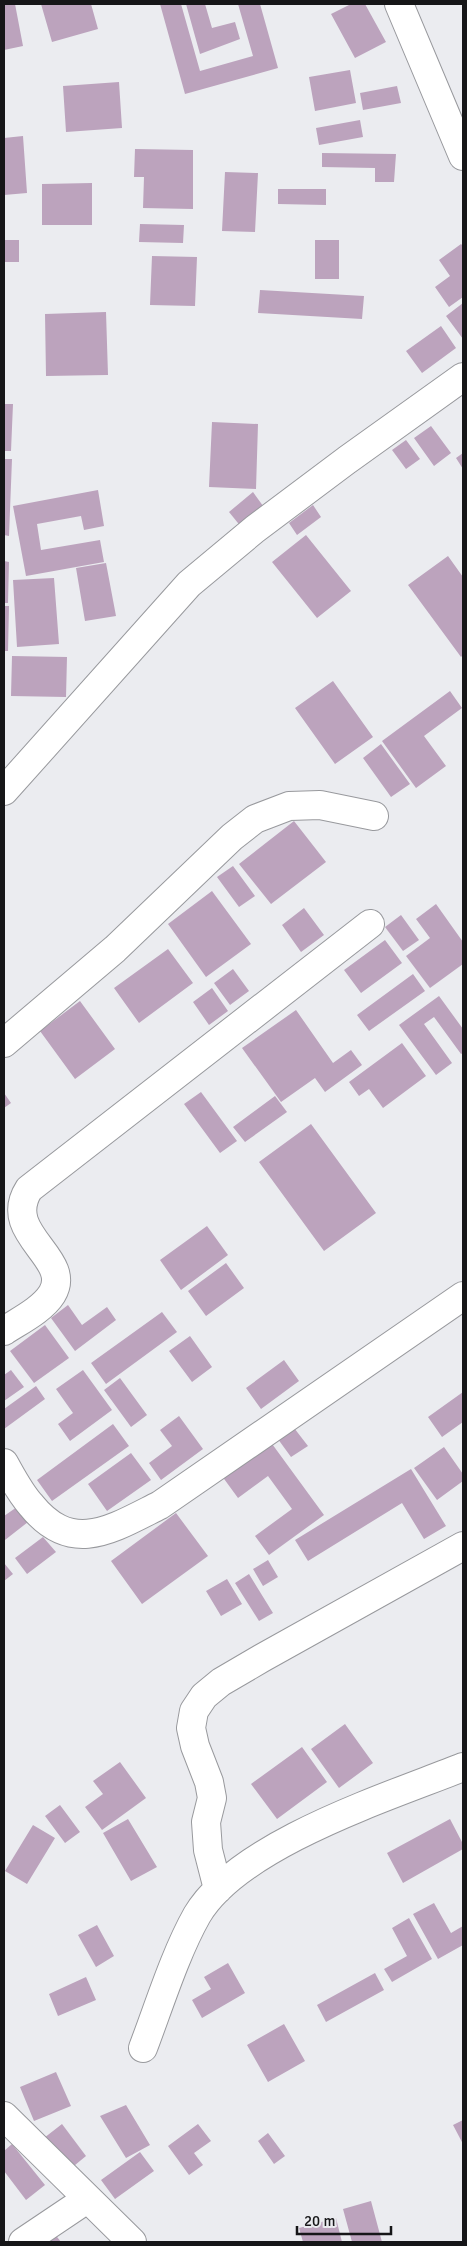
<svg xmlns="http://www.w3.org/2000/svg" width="467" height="2246" viewBox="0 0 467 2246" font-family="Signika,sans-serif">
<rect width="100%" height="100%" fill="#ebecf0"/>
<!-- building -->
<path fill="#bca3bd" d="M4,4h11l8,42 -19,4z
M41,4h50l7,25 -46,13z
M160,4h21l19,67 53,-15 -15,-52h22l18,64 -93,26z
M186,4h19l7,24 23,-6 5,17 -40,15z
M351,4h14l21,38 -31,16 -24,-44z
M350,70l6,33 -41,8 -6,-34z
M119,82l3,46 -56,4 -3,-46z
M397,86l4,17 -38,7 -3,-17z
M360,120l3,17 -44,8 -3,-17z
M23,136l4,57 -23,2v-57z
M135,149l58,1v59l-50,-1 1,-31h-10z
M322,153l74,1 -2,28h-19v-14l-53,-1z
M225,172l33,1 -3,59 -33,-1z
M92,183v42h-50v-41z
M278,189h48v16l-48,-1z
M140,224l44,1 -1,18 -44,-1z
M4,240h15v22h-15z
M315,240h24v39h-24z
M461,244l2,2v51l-14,10 -14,-20 15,-11 -11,-16z
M152,256l45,1 -2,49 -45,-1z
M260,290l104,6 -2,23 -104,-6z
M463,303v36l-17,-23z
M106,312l2,63 -62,1 -1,-62z
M441,326l15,22 -34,25 -16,-22z
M4,404h9l-2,47h-7z
M212,422l46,2 -2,65 -47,-2z
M431,426l20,27 -17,13 -20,-28z
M406,440l14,19 -14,10 -14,-19z
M463,453v16l-7,-11z
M4,459h8l-3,77 -5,-1z
M98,490l6,36 -20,4 -3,-14 -44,8 4,26 59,-10 4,22 -78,14 -13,-70z
M253,492l13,18 -24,18 -13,-16z
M313,505l8,12 -24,18 -8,-12z
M306,535l45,56 -34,27 -45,-56z
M448,556l15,21v78l-2,2 -53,-72z
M4,561l5,1 -1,41h-4z
M106,563l10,53 -31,5 -9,-53z
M54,578l5,66 -42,3 -4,-67z
M4,606h5l-1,45h-4z
M12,656l55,1 -1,40 -55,-1z
M333,681l40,56 -38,27 -40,-56z
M450,691l12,17 -38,28 22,30 -30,22 -34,-47z
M381,744l29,40 -19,13 -28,-39z
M294,821l32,41 -55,42 -32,-40z
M233,866l22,30 -16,11 -22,-30z
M212,891l39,53 -45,33 -38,-53z
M436,904l27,38v22l-33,24 -24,-32 24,-18 -14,-19z
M304,908l20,27 -23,17 -19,-27z
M401,915l18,25 -16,11 -18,-24z
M385,940l17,23 -41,30 -17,-23z
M168,949l25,34 -54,40 -25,-35z
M233,969l16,22 -19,14 -16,-22z
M413,974l12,17 -56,40 -12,-16z
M212,988l16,23 -19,14 -16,-23z
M439,996l24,33v24l-2,1 -27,-37 -10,7 28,39 -16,12 -37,-50z
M80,1001l35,48 -40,30 -35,-48z
M296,1010l37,53 18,-13 11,15 -37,27 -10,-14 -34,24 -39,-54z
M402,1043l24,33 -43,32 -14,-19 -10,7 -10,-14z
M201,1092l36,49 -17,12 -36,-49z
M4,1093l7,10 -7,5z
M275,1096l12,16 -42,30 -12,-15z
M311,1124l65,89 -52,38 -65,-89z
M207,1226l21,29 -47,35 -21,-30z
M226,1263l18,25 -38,28 -18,-25z
M68,1305l14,20 25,-18 9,13 -41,31 -24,-33z
M162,1312l15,20 -71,52 -15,-21z
M45,1325l24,33 -35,25 -24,-32z
M190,1336l22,31 -20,15 -23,-31z
M284,1360l15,21 -38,28 -15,-21z
M11,1370l13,17 -20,14v-26z
M83,1370l29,40 -42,31 -12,-17 15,-11 -17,-24z
M120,1378l27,37 -16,12 -27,-37z
M36,1386l9,13 -41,30v-20z
M463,1392v30l-21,15 -14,-20z
M179,1416l24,33 -42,31 -12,-17 23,-17 -12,-16z
M113,1424l16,22 -77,55 -15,-21z
M291,1424l17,22 -17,11 -16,-22z
M267,1437l57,78 -55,40 -14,-19 37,-27 -24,-33 -30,22 -19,-26z
M444,1447l19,27v7l-26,19 -23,-32z
M131,1453l20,27 -44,31 -19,-27z
M411,1469l35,57 -22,13 -22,-36 -94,58 -13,-21z
M17,1507l11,15 -23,18 -1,-24z
M176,1513l32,43 -66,48 -31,-43z
M43,1537l13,15 -29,22 -12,-16z
M268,1560l10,17 -15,9 -10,-17z
M4,1563l9,11 -9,7z
M249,1574l24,39 -14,8 -24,-38z
M227,1579l15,25 -21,12 -15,-25z
M345,1724l28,39 -34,25 -28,-39z
M302,1747l25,35 -50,37 -26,-35z
M120,1762l26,36 -44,32 -17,-23 18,-13 -10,-13z
M60,1805l20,27 -15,11 -20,-27z
M128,1819l29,48 -26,14 -28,-48z
M450,1819l13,25v5l-60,34 -16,-30z
M33,1825l22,13 -28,46 -22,-13z
M434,1903l17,30 12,-7v19l-25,14 -25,-45z
M409,1918l23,41 -40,23 -8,-13 23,-13 -15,-28z
M97,1925l17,31 -18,11 -18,-32z
M228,1963l17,30 -43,25 -10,-18 19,-11 -7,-12z
M375,1973l9,17 -58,32 -9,-17z
M86,1977l10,23 -38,16 -9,-22z
M284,2024l21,37 -37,21 -21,-37z
M56,2072l15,34 -37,15 -14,-34z
M126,2105l24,40 -24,13 -26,-42z
M463,2120v24l-10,-19z
M62,2124l24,32 -17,14 -25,-32z
M198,2124l13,17 -17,12 9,12 -14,10 -21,-29z
M268,2133l17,23 -11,8 -16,-23z
M12,2144l33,41 -19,15 -22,-29v-20z
M140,2152l14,19 -39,28 -14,-19z
M371,2201l11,41h-30l-9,-33z
M336,2218l6,24h-39l-4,-14z
M54,2233l7,9h-19z"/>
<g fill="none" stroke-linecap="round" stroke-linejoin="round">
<defs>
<path id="minor" d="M399,4l64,152
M4,791l185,-207 66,-55 92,-69 116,-83
M4,1043l111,-94 117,-112 23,-18 34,-13 31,-1 54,11
M4,1331c15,-10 38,-21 48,-37 22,-36 -52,-60 -23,-105l341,-265
M4,1463c8,14 16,30 27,42 41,51 81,24 129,0l303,-209
M218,1889l-10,-39 -2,-28 6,-24 -3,-16 -14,-36 -4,-18 3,-17 10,-15 17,-14 41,-24 201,-112
M143,2048c16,-42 32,-94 54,-133 42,-71 191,-118 266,-148
M4,2116l128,126
M23,2242l64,-43"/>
</defs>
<!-- minor casing -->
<use href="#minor" stroke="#98999d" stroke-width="30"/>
<!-- minor -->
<use href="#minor" stroke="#fff" stroke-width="28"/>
</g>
<!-- border -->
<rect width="467" height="2246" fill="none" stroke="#161618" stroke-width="10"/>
<!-- scale -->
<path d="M297 2226v8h94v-8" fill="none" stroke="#161618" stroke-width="2.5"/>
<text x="304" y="2226" font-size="15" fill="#161618" stroke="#ebecf0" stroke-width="4" paint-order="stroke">20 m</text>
</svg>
